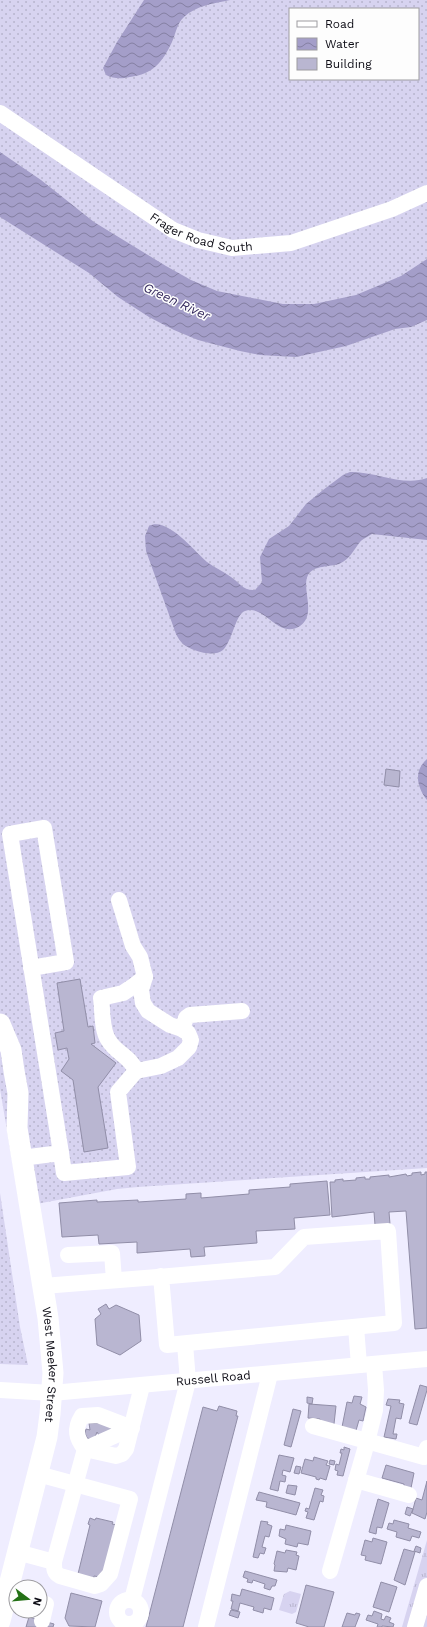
<svg xmlns="http://www.w3.org/2000/svg" width="427" height="1627" viewBox="0 0 427 1627" font-family="'Work Sans',sans-serif">
<defs>
<pattern id="grass-dots" width="8" height="8" patternUnits="userSpaceOnUse"><rect width="8" height="8" fill="#d7d3f0"/><path d="M2 2h.1M6 6h.1" fill="none" stroke="#b7b4cd" stroke-width="1.8" stroke-linecap="round"/></pattern>
<pattern id="park-tufts" width="24" height="20" patternUnits="userSpaceOnUse"><rect width="24" height="20" fill="#d7d3f0"/><path d="M3 7l-1-3M5 7V3M7 7l1-3M15 17l-1-3M17 17v-4M19 17l1-3" fill="none" stroke="#b7b4cd"/></pattern>
<pattern id="water-waves" width="16" height="10" patternUnits="userSpaceOnUse"><rect width="16" height="10" fill="#a49ec9"/><path d="M0 5q4-4 8 0t8 0" fill="none" stroke="#847fa2"/></pattern>
</defs>
<rect width="100%" height="100%" fill="#efedff"/>
<!-- grass -->
<path fill="url(#grass-dots)" fill-rule="evenodd" d="M0,0h427v1168l-289,19 -21,2 -97,18 -20,-118zM290,9h128v70h-128z
M0,1193l20,134 8,38 -28,-1z"/>
<!-- park -->
<path fill="url(#park-tufts)" d="M427,1540v87h-25z
M290,1591l11,3 -5,18 -4,2 -13,-4 5,-16z"/>
<!-- water -->
<path fill="url(#water-waves)" d="M144,0h86c-15,3 -35,6 -46,17 -7,6 -8,16 -12,25 -10,21 -19,32 -42,35 -9,2 -16,2 -24,-2l-3,-7 14,-26z
M0,152l41,28 53,42 72,44 25,14 26,11 66,13h31l42,-9 45,-19 26,-17v61l-16,7 -16,2 -49,17 -50,11 -36,-2 -20,-4 -42,-11 -24,-10 -25,-13 -31,-20 -29,-24 -89,-56z
M350,472c25,-1 53,15 77,6v62l-55,-6c-4,3 -10,5 -12,8 -7,9 -10,17 -21,22 -9,3 -25,1 -31,11 -7,14 9,39 -8,51 -22,14 -35,-22 -55,-15 -9,2 -13,31 -22,39 -9,8 -31,1 -40,-6 -3,-3 -5,-6 -7,-10l-30,-83 -1,-15 4,-10c18,-10 46,26 58,36 8,6 16,9 24,15 8,5 12,14 24,13l7,-8 -2,-25 9,-18 20,-13 17,-22 17,-14 20,-15z
M427,759v41c-10,-13 -14,-29 0,-41z"/>
<!-- building -->
<path fill="#b9b6d1" stroke="#918ea8" d="M386,769l14,2 -1,16 -15,-2z
M80,979l8,48 5,-1 2,17 -4,1 25,19 -18,24 10,61 -24,4 -11,-72 -12,-9 8,-12 -2,-11 -9,2 -3,-17 9,-2 -7,-48z
M421,1172v3l4,-1v-2h2v156l-12,1 -9,-118 -17,1 1,12 -15,1 -1,-13 -42,5 -2,-35h5v-2l8,-1v2l13,-1v-2l9,-1v2h5v-2l19,-2v2l17,-3 1,2 5,-1v-2z
M327,1181l3,34 -36,3 1,11 -39,2 1,12 -53,4 1,9 -14,1 -1,-8 -53,4v-11l-38,2 -1,-9 -36,2 -3,-34 38,-3v2l41,-2v2l48,-3v-5l15,-1v5l48,-4v-4l41,-3v-3z
M106,1304l3,5 7,-4 23,10 2,26 -21,14 -23,-10 -2,-26 6,-5 -3,-5z
M420,1385l7,2v3l-10,35 -8,-2z
M354,1396l8,1 -2,7 6,3 -3,14 -4,-1 -4,14 -13,-7 5,-25 5,1z
M307,1397l6,1 -1,6 -5,-1z
M388,1399l12,1 -1,3 5,1 -3,15 -5,-1 -3,16h4l-1,5 -12,-2 7,-31 -5,-1z
M309,1404l27,2 -2,18 -14,-1v-4l-12,-1z
M219,1406l18,5 -1,5h2l-55,211h-37l57,-220 14,4z
M293,1409l8,2 -10,36 -7,-2z
M89,1423h15l6,2 2,6 -12,6 -3,-5 -2,5 -4,2 -4,-1 -2,-5 1,-4 4,1z
M344,1447l6,2 -7,27 -6,-1 1,-4 -3,-1 1,-6 3,1 3,-12h-2l1,-4 3,1z
M279,1455l15,3 -4,14 -7,-2 -1,5 4,1 -1,6 -5,-1 -2,10 -8,-2z
M314,1457l14,4 -2,4 4,1 -4,14 -6,-2 -1,2 -3,-1v-2l-15,-4 4,-14 8,2z
M330,1460l5,1 -1,4 -5,-1z
M386,1465l28,8 -3,15 -7,-1v-3l-22,-6z
M296,1466l5,1 -2,7 -5,-1z
M427,1481v31l-2,7 -13,-6 4,-15 6,2z
M288,1485l9,1 -2,9 -9,-2z
M315,1488l8,2 -2,5 3,1 -1,6 -3,-1 -6,19 -8,-2 2,-6 -3,-1 1,-3 3,1z
M259,1492l41,11 -4,12 -30,-8 1,-5 -11,-2z
M378,1499l11,4 -7,25 -5,-1 -1,7 -7,-2z
M407,1507l6,2 -3,7 -5,-2z
M90,1518l5,2 1,-2 17,4 -1,2 6,1 -14,48 -4,4 -6,-1 -1,6 -16,-4 13,-53 -2,-1z
M394,1520l15,4 -1,4 13,4 -2,6 -7,-2 -2,5 -14,-4 1,-5 -10,-3 2,-6 4,1z
M261,1521l7,1 -1,2 5,2 -3,11 -4,-1 -3,11 4,1 -2,6 -4,-1 -2,5 -5,-1z
M286,1525l25,6 -3,14 -10,-2 -1,4 -12,-3 1,-5 -7,-3 1,-7 5,1z
M373,1538l14,4 -6,22 -16,-4 1,-4 -5,-1 4,-15 7,2z
M416,1546l5,2 -1,5 -6,-2z
M404,1549l11,3 -10,33 -11,-5z
M286,1550l11,2 -1,3 3,1 -3,14 -8,-2 -1,4 -13,-1 1,-6 -1,-1 3,-13 8,2z
M245,1571l32,9 -2,6h-3l-2,4 -6,-2 1,-4 -12,-4 -1,3 -5,-1 1,-3 -5,-2z
M381,1582l16,5 -8,25 -16,-5z
M306,1585l28,7 -10,35h-15l-13,-4z
M242,1589l32,9 -3,12 -7,-2 -1,5 -10,-3 1,-3 -14,-4 -2,8 -7,-2 2,-8h-2l1,-7 8,2z
M71,1593l31,8 -7,26 -26,-1 -4,-8z
M231,1610l9,2 -2,6 -9,-3z
M374,1611l8,3 -1,5 3,1 2,-4 5,2 -2,4 5,2 -1,3 -11,-1v1h-5l1,-3 -12,-4 2,-5 4,1z
M347,1613l8,2 1,-2 4,1 -5,13h-13z
M29,1617l25,7 -1,3h-27z"/>
<g fill="none" stroke-linecap="round" stroke-linejoin="round">
<!-- minor -->
<g stroke="#fff" stroke-width="16">
<path id="s1" d="M0,113l173,117 25,10 34,8 59,-5 101,-34 35,-16"/>
<path d="M119,900l14,46 7,11 5,20 -4,13 2,13 5,8 22,14 12,4 6,4 3,7 -2,7 -11,11 -17,8 -25,5"/>
<path d="M182,1029l4,-11 4,-3 52,-4"/>
<path d="M61,1153l3,20 64,-6 -10,-75 18,-21c-5,-14 -20,-18 -27,-30 -8,-11 -6,-30 -8,-43l22,-5 9,-6 13,-10"/>
<path d="M21,1158l40,-5 -51,-319 34,-6 22,134 -35,6"/>
<path d="M68,1255l44,-2 2,27"/>
<path d="M43,1286c77,-6 155,-12 232,-19l29,-30 84,-6 6,92 -227,22 -6,-69"/>
<path d="M356,1327l3,38"/>
<path id="s2" d="M0,1390l52,3 375,-34"/>
<path d="M98,1415l34,13 -47,21c-9,-11 -11,-20 -3,-33z"/>
<path d="M313,1426l111,31 3,-9"/>
<path d="M38,1474l92,25 -20,75 -9,10 -6,2 -35,-10c-6,-3 -6,-7 -6,-14"/>
<path d="M356,1480l53,15"/>
<path d="M17,1552l37,10 31,-113 31,7 6,-2 4,-5 16,-63"/>
<path d="M330,1571l36,-125 9,-36 1,-20 -2,-26"/>
<path d="M132,1600l56,-219 -3,-37"/>
<circle cx="129" cy="1612" r="12"/>
<path d="M40,1602l6,2 -4,17"/>
<path d="M206,1627l64,-253"/>
<path d="M415,1627l12,-41"/>
</g>
<!-- major -->
<path stroke="#fff" stroke-width="21" id="s3" d="M0,1024l11,26 3,21 4,22 -1,35 31,190 5,55 -3,41 -3,23 -47,184"/>
</g>
<g text-anchor="middle" stroke-width="3" stroke-linejoin="round" paint-order="stroke">
<!-- street labels -->
<g font-size="12" fill="#0c0b14" stroke="#fdfdfd">
<text dy="4" stroke="none"><textPath href="#s1" startOffset="237">Frager Road South</textPath></text>
<text dy="4" stroke="none"><textPath href="#s3" startOffset="346">West Meeker Street</textPath></text>
<text dy="4" stroke="none"><textPath href="#s2" startOffset="214">Russell Road</textPath></text>
</g>
<!-- water labels -->
<g font-size="13" font-style="italic" fill="#33275c" stroke="#fdfdfd">
<text transform="translate(177 301) rotate(25)" y="5">Green River</text>
</g>
</g>
<!-- legend -->
<rect x="289" y="8" width="130" height="72" fill="#fdfdfd" stroke="#9d9ca0"/>
<rect x="297" y="21" width="20" height="6" fill="#ffffff" stroke="#9d9ca0"/>
<text x="325" y="28" font-size="12" fill="#0c0b14">Road</text>
<rect x="297" y="38" width="20" height="12" fill="url(#water-waves)" stroke="#9d9ca0"/>
<text x="325" y="48" font-size="12" fill="#0c0b14">Water</text>
<rect x="297" y="58" width="20" height="12" fill="#b9b6d1" stroke="#9d9ca0"/>
<text x="325" y="68" font-size="12" fill="#0c0b14">Building</text>
<!-- north arrow -->
<g transform="translate(28 1599) rotate(106)"><circle r="19" fill="#fdfdfd" stroke="#9d9ca0"/>
<path d="M0-3L7 15L0 10L-7 15Z" fill="#237015"/>
<text y="-6" font-size="11" font-weight="bold" text-anchor="middle" fill="#0c0b14">N</text>
</g>
</svg>
